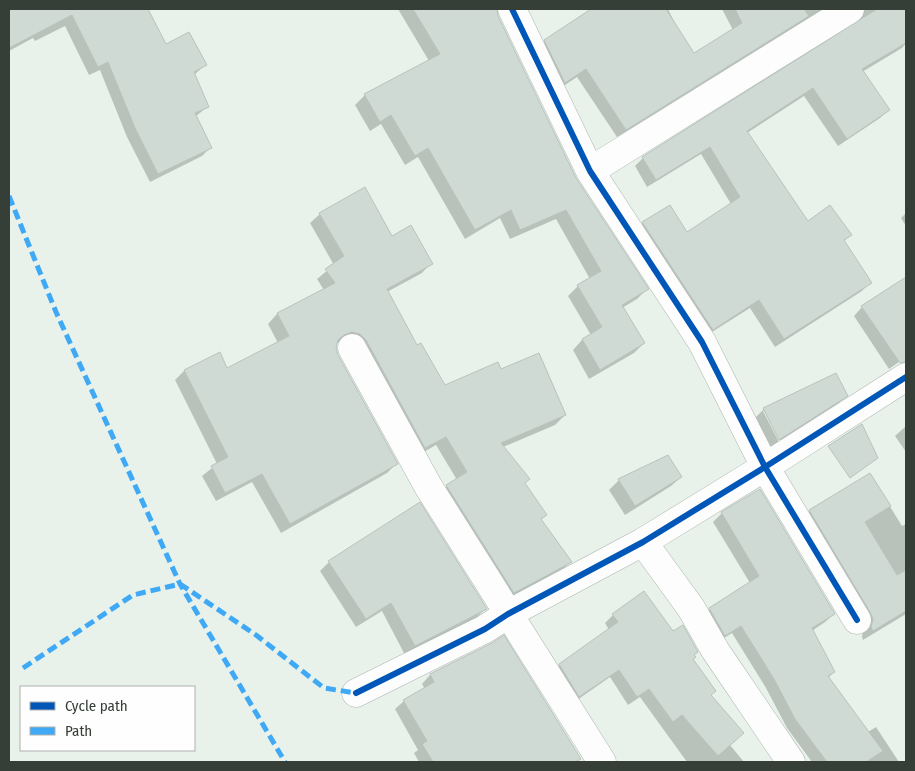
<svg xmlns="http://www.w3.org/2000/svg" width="915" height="771" viewBox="0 0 915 771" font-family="'Fira Sans Condensed',sans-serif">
<rect width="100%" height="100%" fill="#e8f2ea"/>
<!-- shadow -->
<path fill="#0003" d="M9,9h92l5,9 21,-9h20l18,37 40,19 -11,10 13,32 -12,10 16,30 -9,9 -52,26 -23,-45 -27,-67 -11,5 -24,-49 -30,15 -2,-3 -24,13z
M398,9h97l2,7 78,162 72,111 -10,10 -15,9 22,35 -10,10 -45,26 -16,-29 9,-10 9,-5 -23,-39 10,-10 12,-7 -34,-60 -46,20 -10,-21 -35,21 -47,-82 -13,8 -24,-41 -11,7 -15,-26 10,-10 64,-34z
M594,9h74l9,19 17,27 39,-25 -11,-21h102l-207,128 -40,-60 -21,14 -20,-42 9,-8z
M854,9h52v34l-4,5 -40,24 26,38 -8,8 -42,28 -34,-50 -57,37 60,90 43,12 -7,7 27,40 -8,9 -87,56 -25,-39 -46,29 -70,-106 9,-8 44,11 44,-30 -30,-50 -54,33 -12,-21 8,-8 213,-133 2,-8z
M906,213v13l-5,-8z
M320,214l72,24 39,25 -9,10 -35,19 30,55 27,40 57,-16 64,44 -10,10 -52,22 21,36 22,32 -6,5 30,42 -9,9 -57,31 -67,-106 10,-10 10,-6 -21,-35 -21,12 -72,-116 -6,2 -2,4 2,9 59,108 -9,9 -106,60 -29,-51 -36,19 -14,-25 15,-12 -42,-84 9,-9 42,-2 52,-26 -10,-19 9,-10 47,-24 -7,-11 17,-14 -24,-42z
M906,279v78l-17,12 -35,-53 8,-9z
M846,395l-9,10 -56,36 -15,-30h-3l16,31 -10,6 -15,-29 10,-10z
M906,426v26l-11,-16z
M870,474l32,52 4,-2v90l-43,26 -1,-3 1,-7 -63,-109 10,-10z
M681,477l-10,9 -46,29 -16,-25 10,-10z
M759,490l75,124 -9,8 -13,9 22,41 -6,6 40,54 8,-5 23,35h-87l-25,-34 -21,-40 -34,-55 -16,10 -15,-25 9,-9 40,-26 -37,-61 9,-9z
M419,504l66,105 -9,9 -71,37 -23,-44 -26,16 -36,-56 9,-9z
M613,615l59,18 25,19 -6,8 19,36 20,49 14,17h-57l-47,-65 -12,8 -18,-28 -40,28 -19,-32 8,-8 50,-35 -4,-7z
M430,675l150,83 -4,4h-157l-5,-9 4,-3 -23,-41 9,-8 21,-12 -3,-5z"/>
<!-- building -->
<path fill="#d0dad4" stroke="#b9c3be" d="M9,9h139l18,35 23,-12 18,33 -13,7 15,35 -14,6 17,35 -54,26 -23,-46 -27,-66 -10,5 -26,-52 -63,33z
M413,9h84l1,7 78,162 73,111 -27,16 23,38 -45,27 -18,-31 20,-12 -25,-42 24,-14 -35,-61 -46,20 -9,-20 -36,20 -47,-82 -13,8 -24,-41 -11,7 -16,-28 76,-40z
M591,9h75l28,44 48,-30 -7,-14h69l5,7 -183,114 -40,-61 -21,14 -21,-43z
M877,9h29v34l-44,26 28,41 -43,29 -34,-51 -66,43 61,90 22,-16 22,30 -8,5 28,43 -88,56 -25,-39 -46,30 -71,-108 28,-17 17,27 53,-35 -30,-50 -54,33 -14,-23z
M365,187l27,49 19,-11 22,39 -46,25 30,56 4,-2 24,42 53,-23 3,7 38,-16 27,62 -65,28 29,36 -5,4 22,32 -6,4 31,43 -58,31 -68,-108 21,-13 -21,-35 -21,11 -59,-108 -6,-6 -8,-2 -8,3 -6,5 -2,7 2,8 60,109 -108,60 -28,-50 -37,19 -14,-27 17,-9 -44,-87 36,-18 7,16 62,-32 -12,-23 58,-30 -10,-14 19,-13 -25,-43z
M906,277v85l-6,1 -39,-57z
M836,373l12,23 -69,44 -16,-32z
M862,424l16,34 -28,20 -22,-32z
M668,455l14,22 -47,29 -17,-27z
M870,473l21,33 -26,16 32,53 9,-5v41l-33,20 -2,-4 2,-8 -3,-7 -61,-102z
M760,489l75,125 -23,14 23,44 -7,4 55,75 -17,11h-39l-32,-43 -21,-40 -33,-53 -16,10 -16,-28 50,-32 -38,-64z
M420,502l67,107 -72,37 -24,-43 -25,16 -38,-58z
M644,591l29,40 10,-6 15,27 -4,3 2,2 -3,2 23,32 -5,4 33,38 -26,23 -36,-41 -9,7 -24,-33 -12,8 -18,-27 -40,27 -20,-33 59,-42 -6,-8z
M504,635l77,124 -6,3h-142l-11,-18 5,-3 -24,-41 31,-18 -4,-8 62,-31z"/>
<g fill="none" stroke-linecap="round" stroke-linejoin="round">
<defs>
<path id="minor" d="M512,9l78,162 112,171 63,125 92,153
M590,171l260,-162
M352,348l76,138 174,276
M643,542l48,66 24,42 76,112
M356,693l129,-64 23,-15 135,-72 122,-75 141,-90"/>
</defs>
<!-- minor casing -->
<use href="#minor" stroke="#aeb7b0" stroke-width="29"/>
<!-- minor -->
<use href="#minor" stroke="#fcfdfc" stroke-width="28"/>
<!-- quiet -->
<path stroke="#3fa9f5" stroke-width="5" stroke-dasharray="10 5" stroke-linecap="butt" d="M9,196l47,116 124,272 105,178
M23,668l110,-73 47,-11 76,51 68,53 32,5"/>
<defs>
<path id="cycleway" d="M512,9l78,162 112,171 63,125 92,153
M356,693l129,-64 23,-15 135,-72 122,-75 141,-90"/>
</defs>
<!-- cycleway casing -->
<use href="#cycleway" stroke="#fefefe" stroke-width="9"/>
<!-- cycleway -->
<use href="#cycleway" stroke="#0057b8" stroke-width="6"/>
</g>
<!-- border -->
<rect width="915" height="771" fill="none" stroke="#363e38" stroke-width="20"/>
<!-- legend -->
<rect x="20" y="686" width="175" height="65" fill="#fefefe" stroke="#aeb1af"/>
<rect x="30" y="702" width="25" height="8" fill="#0057b8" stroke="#aeb1af"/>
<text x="65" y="711" font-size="15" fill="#363e38">Cycle path</text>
<rect x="30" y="727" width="25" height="8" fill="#3fa9f5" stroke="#aeb1af"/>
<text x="65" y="736" font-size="15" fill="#363e38">Path</text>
</svg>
